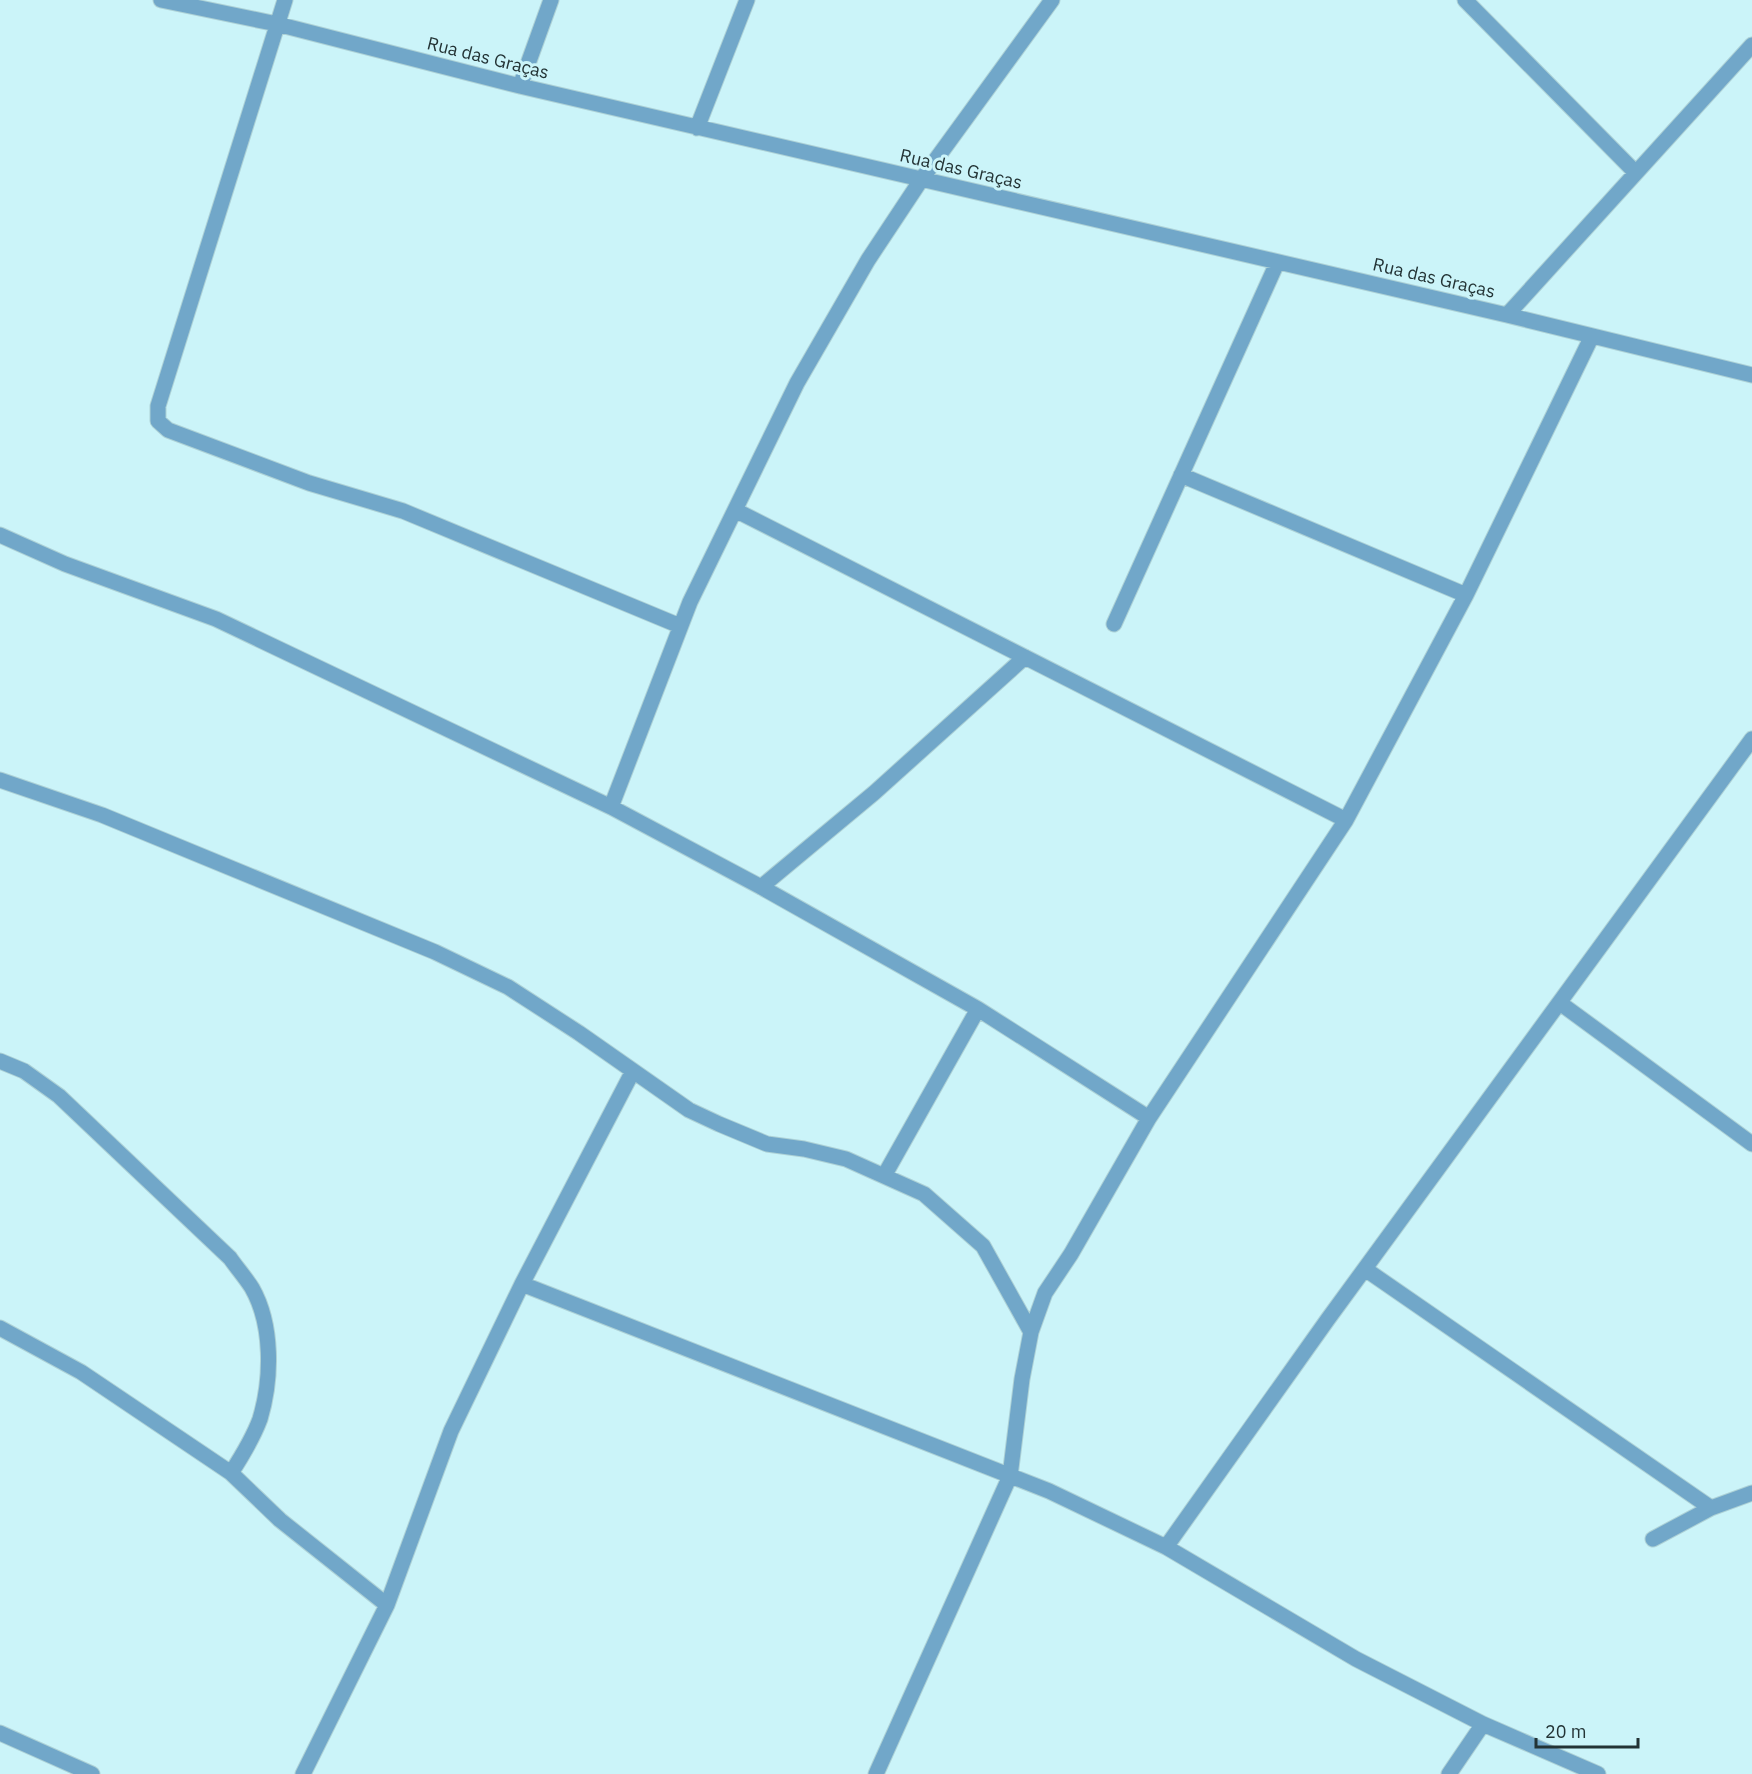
<svg xmlns="http://www.w3.org/2000/svg" width="1752" height="1774" viewBox="0 0 1752 1774" font-family="'IBM Plex Sans',sans-serif">
<rect width="100%" height="100%" fill="#cbf4f9"/>
<g fill="none" stroke-linecap="round" stroke-linejoin="round">
<defs>
<path id="minor" d="M161,0l116,24 243,62 987,229 245,60
M285,0l-127,406v15l10,9 141,53 94,28 277,115
M1465,0l171,173
M520,86l31,-86
M697,128l50,-128
M1507,315l245,-270
M1181,475l285,120
M735,510l611,310
M0,535l65,29 151,55 395,188 150,80 217,122 171,109
M1114,624l163,-361
M0,780l102,35 333,137 73,35 71,46 110,77 30,14 48,20 37,5 42,10 78,35 59,52 48,86
M611,807l79,-205 107,-219 71,-123 53,-80 131,-180
M761,887l113,-94 151,-136
M1560,1003l192,141
M0,1061l24,10 35,25 171,162c7,10 15,19 22,30 21,37 20,91 8,131 -7,19 -18,37 -29,54
M884,1176l94,-167
M1365,1269l346,239
M522,1284l527,207 117,56 190,112 127,65 115,50
M0,1328l81,44 150,101 49,47 107,85
M1653,1539l58,-31 41,-15
M1166,1547l162,-228 424,-580
M0,1733l92,41
M303,1774l84,-169 64,-174 71,-147 111,-213
M876,1774l134,-298 12,-97 9,-47 14,-39 26,-39 78,-136 197,-298 120,-225 126,-259
M1449,1774l34,-50"/>
</defs>
<!-- minor casing -->
<use href="#minor" stroke="#add1d6" stroke-width="17"/>
<!-- minor -->
<use href="#minor" stroke="#71a7c9" stroke-width="15"/>
</g>
<g text-anchor="middle" stroke-width="6" stroke-linejoin="round" paint-order="stroke">
<!-- street labels -->
<g font-size="18" fill="#233335" stroke="#cbf4f9">
<text transform="translate(488 58) rotate(14)" y="6">Rua das Graças</text>
<text transform="translate(961 169) rotate(13)" y="6">Rua das Graças</text>
<text transform="translate(1434 278) rotate(13)" y="6">Rua das Graças</text>
</g>
</g>
<!-- scale -->
<path d="M1536 1738v9h102v-9" fill="none" stroke="#233335" stroke-width="3"/>
<text x="1545" y="1738" font-size="18" fill="#233335" stroke="#cbf4f9" stroke-width="4.5" paint-order="stroke">20 m</text>
</svg>
